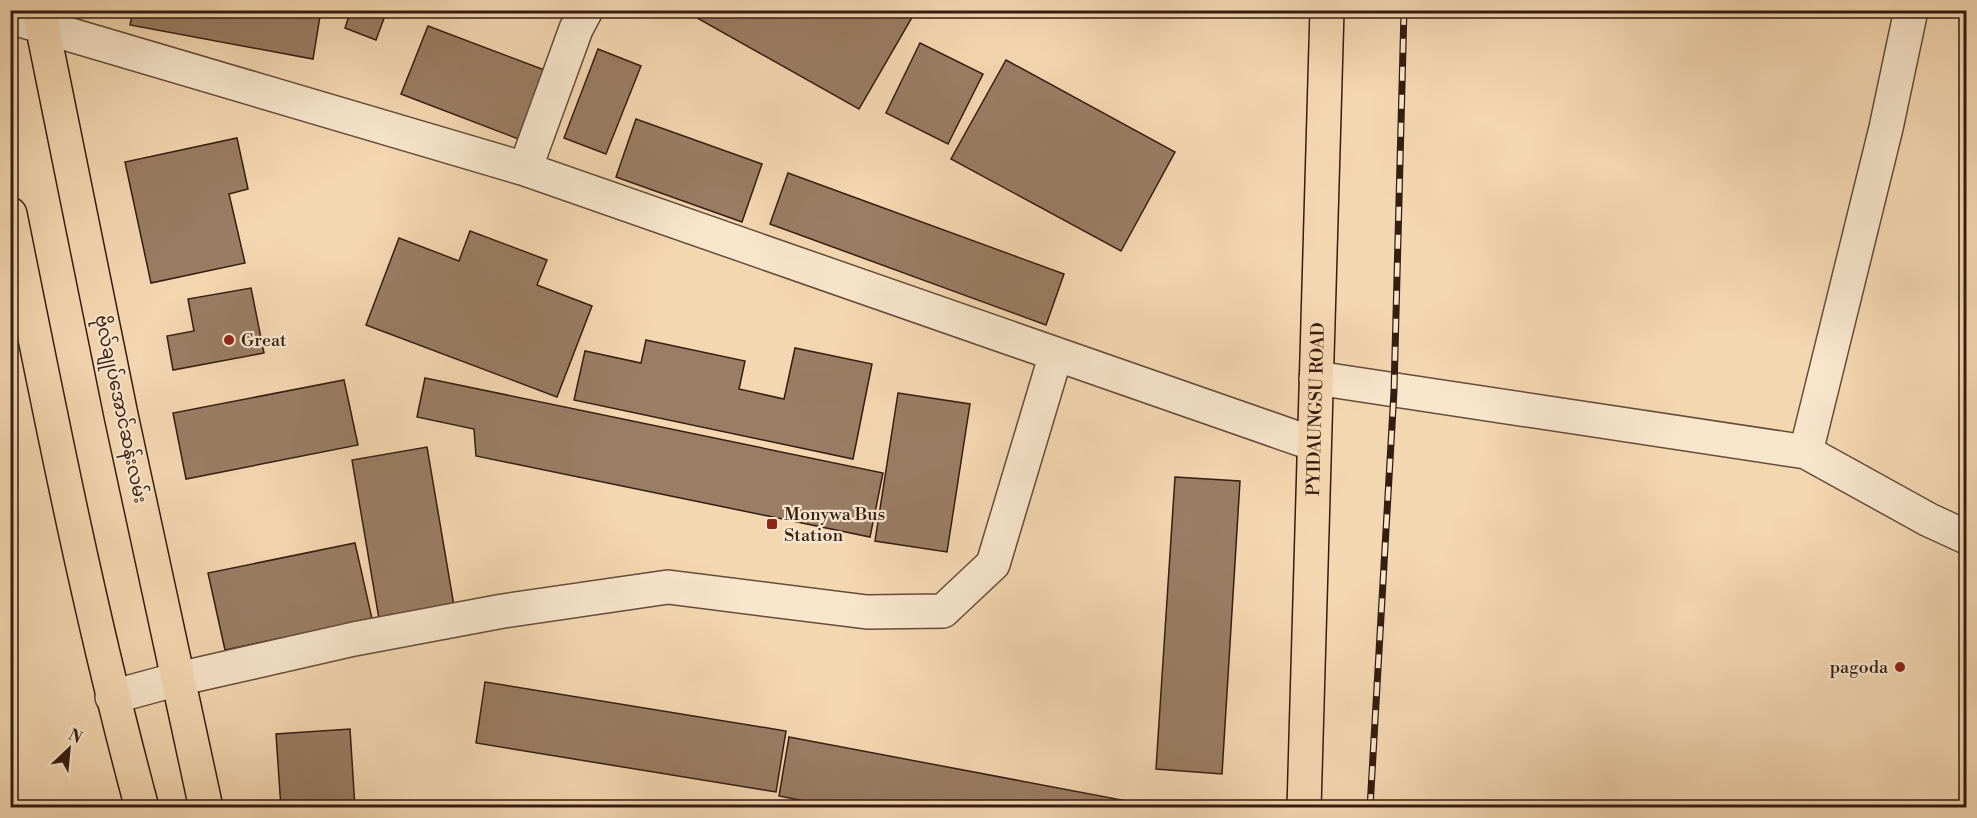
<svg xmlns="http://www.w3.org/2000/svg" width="1977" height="818" viewBox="0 0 1977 818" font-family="'Libre Bodoni','Noto Sans Myanmar',serif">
<rect width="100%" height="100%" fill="#f3d7b1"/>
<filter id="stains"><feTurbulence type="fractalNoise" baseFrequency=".00333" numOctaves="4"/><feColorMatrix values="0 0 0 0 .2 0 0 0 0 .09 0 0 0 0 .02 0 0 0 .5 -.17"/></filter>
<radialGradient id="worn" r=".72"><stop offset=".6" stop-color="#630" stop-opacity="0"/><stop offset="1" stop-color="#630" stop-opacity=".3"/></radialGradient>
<!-- building -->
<path fill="#997d64" stroke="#371c11" stroke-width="1.5" d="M133,10h188l-8,49 -183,-34z
M351,10h36l-11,30 -31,-12z
M683,10h225l6,4 -55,95z
M428,26l119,45 -26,69 -120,-46z
M920,43l63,31 -35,70 -62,-31z
M598,49l43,17 -35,88 -42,-16z
M1006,60l169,92 -54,99 -170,-92z
M636,119l126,45 -20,58 -126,-45z
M237,138l11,51 -19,5 16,69 -94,20 -26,-121z
M788,173l276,101 -18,51 -276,-101z
M470,231l77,29 -10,25 55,21 -35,91 -191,-72 33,-87 60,23z
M251,288l13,65 -91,17 -6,-34 27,-5 -6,-32z
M646,340l99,21 -6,28 45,10 11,-51 77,16 -19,95 -279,-59 11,-49 56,12z
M425,378l458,95 -13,64 -394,-81 -2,-27 -57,-12z
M344,380l14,65 -172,34 -13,-66z
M898,393l72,11 -23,148 -72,-11z
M427,447l27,159 -75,13 -27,-159z
M1175,477l65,4 -18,293 -66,-5z
M355,543l17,76 -147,31 -17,-77z
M485,682l301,49 -10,61 -300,-49z
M350,729l5,79h-74l-5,-74z
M789,737l359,68 -1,3h-307l-61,-12z"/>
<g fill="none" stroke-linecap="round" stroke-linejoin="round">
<defs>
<path id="minor" d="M10,17l515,152 789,275
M525,169l51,-140 10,-19
M1316,378l490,74 123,68 37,17
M1806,452l80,-324 25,-118
M112,697l66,-18 176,-40 149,-28 165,-24 199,25 76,-1 50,-47 63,-210"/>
<g id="highway">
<path d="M39,10l82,405 85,393"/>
<path d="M10,214c40,199 79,398 132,594"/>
<path id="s1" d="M1304,808l23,-798"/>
</g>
</defs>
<!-- minor casing -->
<use href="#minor" stroke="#664b39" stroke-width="36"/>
<!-- highway casing -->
<use href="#highway" stroke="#371c11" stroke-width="36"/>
<!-- minor -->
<use href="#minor" stroke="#f7e5cc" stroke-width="33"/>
<!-- highway -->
<use href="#highway" stroke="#f3d7b1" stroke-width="33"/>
<defs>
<path id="rail" d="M1370,808l24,-417 10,-381"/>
</defs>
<!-- rail casing -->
<use href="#rail" stroke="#371c11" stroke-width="7"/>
<!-- rail -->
<use href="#rail" stroke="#f7e5cc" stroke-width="4.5" stroke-dasharray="14" stroke-linecap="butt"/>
</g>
<!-- markers -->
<g fill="#8f2418" stroke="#f7e5cc" stroke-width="2">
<circle cx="229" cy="340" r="6"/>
<rect x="766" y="518" width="12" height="12" rx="3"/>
<circle cx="1900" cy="667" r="6"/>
</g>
<g text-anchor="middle" stroke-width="4.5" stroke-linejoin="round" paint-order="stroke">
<!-- poi labels -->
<g font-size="18" fill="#371c11" stroke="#f7e5cc" text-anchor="start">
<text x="241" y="346">Great</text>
<text x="784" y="520">Monywa Bus<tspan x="784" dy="21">Station</tspan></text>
<text x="1888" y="673" text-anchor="end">pagoda</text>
</g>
<!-- street labels -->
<g font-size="18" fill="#371c11" stroke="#f7e5cc">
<text transform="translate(121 409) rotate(78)" y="6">ဗိုလ်ချုပ်အောင်ဆန်းလမ်း</text>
<text dy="6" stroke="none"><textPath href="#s1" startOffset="399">PYIDAUNGSU ROAD</textPath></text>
</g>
</g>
<!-- margin -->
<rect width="1977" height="818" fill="none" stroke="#f3d7b1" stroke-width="36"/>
<rect x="12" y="12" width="1953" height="794" fill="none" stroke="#371c11" stroke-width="3"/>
<rect x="18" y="18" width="1941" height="782" fill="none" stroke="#371c11" stroke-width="1.5"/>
<!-- north arrow -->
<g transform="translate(69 749) rotate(26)" stroke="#f7e5cc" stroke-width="4.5" paint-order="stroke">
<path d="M0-4.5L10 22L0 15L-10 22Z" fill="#371c11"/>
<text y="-9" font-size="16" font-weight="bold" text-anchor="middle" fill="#371c11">N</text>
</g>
<rect width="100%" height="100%" filter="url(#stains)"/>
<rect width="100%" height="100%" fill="url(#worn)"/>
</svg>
